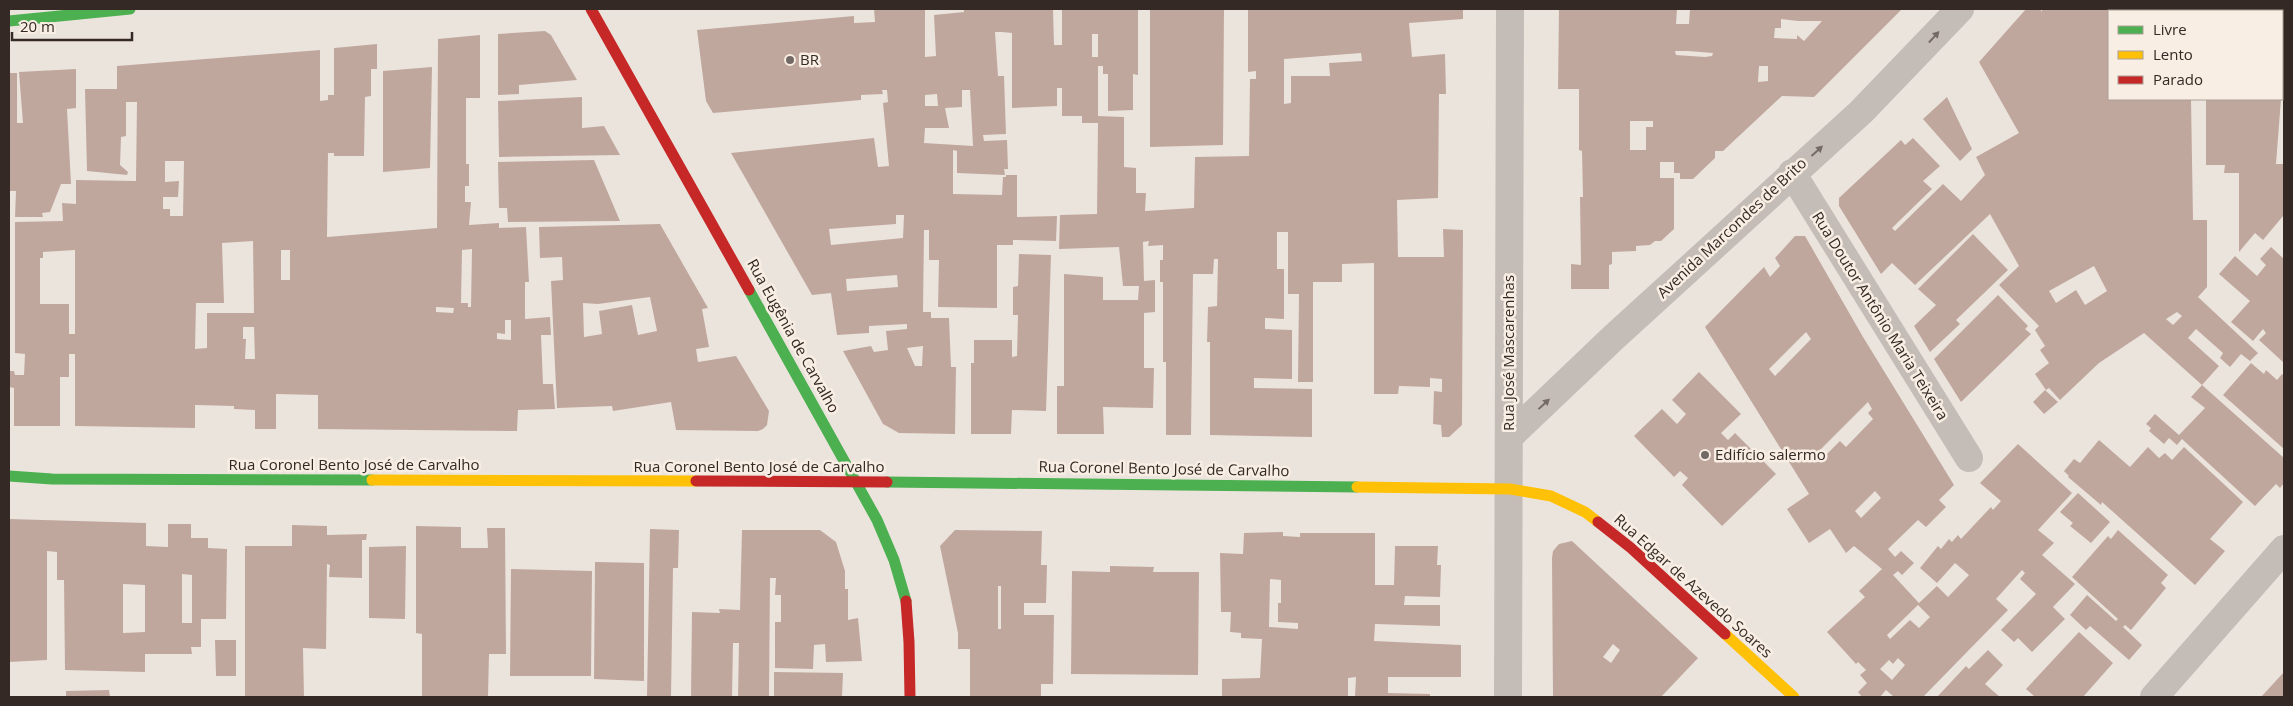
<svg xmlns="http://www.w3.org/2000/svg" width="2293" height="706" viewBox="0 0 2293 706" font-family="'Open Sans',sans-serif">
<rect width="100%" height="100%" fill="#ebe4dd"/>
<!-- building -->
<path fill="#c0a79e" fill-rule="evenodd" d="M874,9h51v48l11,-1 -2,-41 30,-3v-3h89l1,36h8v-36h76v66l-5,-1v36l-25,1v-37h-5v-8h-5v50l26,1v50l12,1v25h10l-1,18 49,-3 1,-51 54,-1 1,-77h6v-8l-8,1v-63h215v10l-54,4 3,34 33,-3 1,40h-7l-1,104 -41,2 1,57h46l-1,-28 20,1 -1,195 -13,12h-7l-1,-12 -8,-1 1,-33 8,1v-13l-12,-1v9l-31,-1 -1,8h-24v-131l-32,1v18h-29v100h-15l1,-88h-11v-62h-11v37h7v50l-19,-1v11l27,1v49l-38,-1v10l58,1v48l-102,-2v-93h-3l1,-35 9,-1 1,-47h-4l-1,15h-20l-2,161h-25v-73h-3v-80h-3v-22h3v-15l-15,1 1,-5 -6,1 1,39 11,-1v32l-11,1v55h10l-1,40 -50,-1 1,27h-47v-48h7v-112l39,3v23h35l1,-14h-16l-4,-39 -60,2 1,-34 37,-1 1,-91h-16v-7h-20v-28h-5v18l-45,2v-75l-10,-1h-7l3,44h6l2,58 -23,1 1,6 23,-1 1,29h-4l1,6 -48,-2v-22l-4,-1v44l49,1 1,-18h3v-2h11v42l40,-1 -1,25 -43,-1v5h-16v63l-59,-1 1,-47h-10v-30h-5l-1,82h8v6h18l2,49h5l-1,67 -56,-1 -16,-9 -40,-73 28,-5 3,6 14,-2 -2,-19 21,-2v-5l-38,2v7l-32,2 -6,-42 -19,2 -81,-142 143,-15 4,29 11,-1 -6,-63 5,-1 -1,-12h-5l1,4 -22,1v5l-148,13 -7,-12 -9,-71 157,-14v7l21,-1zM1092,34h6v23h-6zM1361,53l1,8 -33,2 1,13h-39v27l-7,1v-45zM962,90h8l3,56 -49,-3 1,-15h24l-4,-20 17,-1zM937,94l1,12h-13v-11zM896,215h8l-1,23 -72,7 -2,-16 67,-5zM897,275l1,12 -51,4 -1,-12zM923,346l-1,20h-7l-8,-18z
M1150,9h74l-1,136 -73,2z
M1559,9h118l-1,15h13l1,-15h212l-88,88 -32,-1 -59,55h-8v7l-22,21h-13v-6h-6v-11h-14v16h14v51l-13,12h-6l-5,4 -14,1v5l-24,1v12l-3,1v24h-38v-25l10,1 -1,-68h3l-1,-46 -3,-1v-61h-21zM1781,19l17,2h24l-18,20 -7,-6v4l-23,-1 1,-10h6zM1675,51h13l25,2 -1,3 -7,1 -29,-2zM1759,66h9v15l-10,1zM1630,121h23v6h-7v23h-16z
M2026,9h15v3l2,-3h147v2h-81v88h82l2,121h14v67l-9,10 60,56 -8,8 -9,-7 -11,13 -10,-9 3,-5 -27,-24 -8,9 31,28 -17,19 -58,-52 -45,30 -39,37 -11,-12 -3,2 -11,-16 14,-11 -9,-13 5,-4 -10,-16 4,-4 -40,-41 20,-19 -29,-52 -75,71 -23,-22 -11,11 -42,-68v-8l62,-58 4,5 8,-7 27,28 -17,15 9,8 -40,39 3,3 48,-47 18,17 24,-26 -9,-18 43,-24 -40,-71zM2094,266l13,25 -22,14 -9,-15 -20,13 -7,-12zM2177,312l5,4 -9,9 -7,-6z
M2205,9h75l-1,2h-74z
M545,31l6,4 26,45 -58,5v9l-21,1v-61z
M480,35v63h-14v66h3v22h-4v16h6l-2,23 30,-2v5l27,-1 3,55h-4v37l25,-2 1,18h-10l2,49h10l2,25 -37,1 -1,21 -199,-2v-34l-42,-1v35h-21v-19l-21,-1v-3l-39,-1v23l-120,-2v-72h-6v23h-9v49h-46v-38l-5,-1v-16h5l1,4h9l1,-21 -10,-1v-131l48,-1 -1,-18 14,1v-24l60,1 1,-79h-11v34l-5,1 -1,28 8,7 -1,3 -40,-4 -2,-82h32v-23l203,-16v51l8,-1v-5h6v-47l43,-4v25h-6v27l-6,1 -1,59h-30v-3h-6l-1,84 110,-9 1,-189zM165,161h19l-1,55h-13v-7h-7v-12h15l1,-16 -14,1zM253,241l1,72h-47v35l-12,1 1,-46h28l-2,-60zM472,249l-1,58h-3v-4h-7l1,-53zM75,250v84h-6v-30h-29v-46h3v-6zM281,250h9v30h-9zM436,307l18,1 -1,5 -17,-1zM505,320h6v20l-14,-1v-6l8,1zM243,327h11l1,32h-10l1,-20h-3z
M432,67l-2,101 -47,4v-101z
M76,69v39l-9,1 4,75h-10l-11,28 -8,1 1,4h-28l1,-26h-7v-118h8v50h6l-4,-51z
M582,97v31l22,-2 16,29 -121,2 -1,-56z
M1947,97l25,52 -12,12 -37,-42z
M2206,99h75l-5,65h8v54l-1,-2 -20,24 -8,-7 -16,19v-79h-15l1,-8h-19z
M594,160l26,61 -112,1 -1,-14h-8l-1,-46z
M660,224l48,84 -6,1 7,38 -13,2 2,13 38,-6 33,55 -2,14 -4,4 -5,2 -82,-1 -5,-28 -58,9 -1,-5 -55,2 -6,-127 12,-1 -1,-23 -22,1 -1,-31zM650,297l7,34 -19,4 -6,-30 -33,6 3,23 -18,3 -1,-34 15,1z
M1973,234l35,36 -52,50 4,4 -30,28 -16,-26 22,-21 -18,-16z
M1795,236h10l58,101 91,148 -15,15 7,7 -20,20 -8,-7 -30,29 7,8 6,-6 13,12 -12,12 -4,-4 -5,4 26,28 18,-17 11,11 21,-22 -14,-12 -18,20 -17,-15 18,-22 3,3 8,-10 3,3 6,-7 3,4 30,-32 2,3 8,-9 -21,-18 38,-39 54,49 -34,37 16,13 -12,12 33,29 -22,23 12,12 -33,33 -14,-14 -4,4 -13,-12 35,-36 -16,-15 5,-6 -3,-3 -26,29 12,11 -85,87h-29l-8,-7 -6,7h-18l-4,-5 9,-9 -7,-8 6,-5 -8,-8 -2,2 -29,-32 38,-35 -6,-6 23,-22 -28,-23 -8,7 -16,-24 -21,14 -22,-34 22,-15 -104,-167 59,-60 6,10 10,-11 -5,-8zM1806,332l5,7 -36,37 -6,-7zM1868,402l4,7 -4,4 5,6 -27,28 -6,-6 -17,17 -5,-6zM1875,491l6,7 -20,20 -6,-7zM1918,605l12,12 -11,11 -9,-8 -20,19 -3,-4zM1898,658l7,7 -13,15 -12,-11 9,-9 4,4z
M2271,247l13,12v104l-25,-23 7,-7 -3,-4 -10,12 -22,-19 19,-21 -31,-27 16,-18 22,20 9,-11 -6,-6z
M1019,254l32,1 -5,156 -34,-1 -1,24h-40v-71h3v-23h38v17l5,-1 1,-41h-5v-28l5,-1z
M1998,295l30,31 -3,3 6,5 -70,68 -27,-43z
M2251,363l13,11 2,-4 11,10 5,-6 2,2v73l-61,-54z
M1699,372l42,42 -20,19 7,7 7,-7 41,41 -54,52 -40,-41 6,-7 -8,-7 -6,6 -40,-41 28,-27 15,15 9,-10 -14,-14z
M2202,385l82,73v25l-4,5 -4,-4 -21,22 -73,-67 -5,6 -8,-7 -5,6 -15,-13 2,-3 -5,-4 9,-10 24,21 26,-27 -14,-11z
M2045,390l13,12 -14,12 -11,-12z
M2099,440l31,27 18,-20 11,11 6,-5 7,7 12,-13 59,55 -33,37 15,12 -30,34 -93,-83 -1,3 -33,-28 1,-1 -5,-5 10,-12 6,4z
M2078,493l32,29 -19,21 -21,-17 3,-3 -13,-11z
M9,519l137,4v23l22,1v-23h23v14h17v10l19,1 -1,70h-25v28h-10l1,7h-47v18l-80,-2 -1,-90h-7v-28l-10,-1v109l-38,2zM182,574l10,1v48h-10zM123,584l22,1v47l-22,1z
M292,525l35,1v9l40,-1 -1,6h-4v38l-33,-1 1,-12 -3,-1 -1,85 -23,-1 1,49h-59v-151h47z
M416,526l45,1v21h27l-1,-20h18l1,126h-17l-1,43h-66v-63l-6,-1z
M650,529l29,1 -1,38h-5l-2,129h-24z
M742,530h78l16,12 9,29v18h3v31l10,-2 4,43 -36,1 -1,-18 -11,1 -1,24 -38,-1v-46h6v-27h-6l1,-17h-6l-1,119h-31l1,-54h-6l-1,54h-41l1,-85 28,1 -1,-4 21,1z
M955,530l87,1 -1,34h6l-1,38h-22v12h30l-1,69h-12v13h-71v-48h-12v-16l-18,-87zM998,586h3v43h-3z
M2118,530l50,45 -7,8 5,5 -35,42 -6,-5 -2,2 19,18 -13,15 -39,-34 -4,4 -16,-15 17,-20 29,26 2,-2 -46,-42 36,-41 3,3z
M1283,532v4l17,1v-4h75v52h19l1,-39h43l-1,19h4l-1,32 -35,-1 -1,9h36v21l-65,-2 -1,17 87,4v32h-73v16l42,1v3h-75l1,-20 -8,1v19h-126v-18l38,-1 2,-39 -21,-1v-5l-11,-1 1,-20h-10l-1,-59 23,1 1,-21zM1270,579l11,1v23h-3v19l20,1v6l-29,-2z
M1572,541l126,117 -37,39h-108l-1,-139 1,-7 6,-7zM1613,644l7,6 -9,13 -8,-6z
M406,546l-1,73 -36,-1v-71z
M595,562l49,1v118l-50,-2z
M1110,566l44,1 -1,5h46l-1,103 -127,-1 1,-103 38,1z
M511,569l81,2 -1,105h-81z
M2079,632l34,31 -30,34h-48l-9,-8z
M215,640h21v36h-20z
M1988,650l15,15 -18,19 15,13h-63l29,-31 3,3z
M774,672l69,1 -1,24h-68z
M2284,672v25h-23z
M109,690l1,7h-44v-6z"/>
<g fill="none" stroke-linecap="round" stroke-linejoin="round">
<!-- street -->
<path stroke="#c4bcb6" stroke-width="28" d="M1792,173l177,285
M1509,437l104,-99 248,-226 99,-103
M1508,697l2,-688
M2154,697l130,-148"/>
<!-- fast -->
<path stroke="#4caf50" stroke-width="11" d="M9,21l121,-12
M749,290l128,230 17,40 12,41
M9,476l43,3 320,1
M887,482l470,5"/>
<!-- slow -->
<path stroke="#ffc107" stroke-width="11" d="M372,480l324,1
M1357,487l153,2 41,7 34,16 13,10
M1725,634l69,63"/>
<!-- jam -->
<path stroke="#c62828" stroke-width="11" d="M591,9l158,281
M696,481l191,1
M1598,522l33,26 94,86
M906,601l3,41 1,55"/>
</g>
<!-- one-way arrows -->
<defs><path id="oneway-solid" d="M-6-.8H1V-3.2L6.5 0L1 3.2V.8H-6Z" transform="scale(1.25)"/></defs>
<g fill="#756b66">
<use href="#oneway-solid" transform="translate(1934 37) rotate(-47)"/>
<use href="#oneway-solid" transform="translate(1817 151) rotate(-42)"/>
<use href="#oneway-solid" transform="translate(1544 404) rotate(-43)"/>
</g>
<!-- markers -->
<g fill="#746a65" stroke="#f9eee3" stroke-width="2">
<circle cx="790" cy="60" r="5"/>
<circle cx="1705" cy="455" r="5"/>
</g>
<g text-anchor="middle" stroke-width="5" stroke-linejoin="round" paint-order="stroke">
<!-- poi labels -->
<g font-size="15" fill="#342925" stroke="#f9eee3" text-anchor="start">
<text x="800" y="65">BR</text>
<text x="1715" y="460">Edifício salermo</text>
</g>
<!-- street labels -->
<g font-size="15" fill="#342925" stroke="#f9eee3">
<text transform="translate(1732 228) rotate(-43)" y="5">Avenida Marcondes de Brito</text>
<text transform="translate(1880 316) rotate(58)" y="5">Rua Doutor Antônio Maria Teixeira</text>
<text transform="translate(793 336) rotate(61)" y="5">Rua Eugênia de Carvalho</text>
<text transform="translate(1509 353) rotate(-90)" y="5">Rua José Mascarenhas</text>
<text x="354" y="470">Rua Coronel Bento José de Carvalho</text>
<text x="759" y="472">Rua Coronel Bento José de Carvalho</text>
<text transform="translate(1164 469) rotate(1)" y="5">Rua Coronel Bento José de Carvalho</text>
<text transform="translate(1693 586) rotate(42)" y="5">Rua Edgar de Azevedo Soares</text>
</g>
</g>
<!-- border -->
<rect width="2293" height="706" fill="none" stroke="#342925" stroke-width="20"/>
<!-- legend -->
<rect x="2108" y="10" width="175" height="90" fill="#f9eee3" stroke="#aa9f97"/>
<rect x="2118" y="26" width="25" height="8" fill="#4caf50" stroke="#aa9f97"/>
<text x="2153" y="35" font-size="15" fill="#342925">Livre</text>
<rect x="2118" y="51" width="25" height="8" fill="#ffc107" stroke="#aa9f97"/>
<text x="2153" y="60" font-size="15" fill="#342925">Lento</text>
<rect x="2118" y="76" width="25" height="8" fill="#c62828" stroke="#aa9f97"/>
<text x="2153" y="85" font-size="15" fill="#342925">Parado</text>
<!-- scale -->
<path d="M12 32v8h120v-8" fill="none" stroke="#342925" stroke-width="2.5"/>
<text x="20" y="32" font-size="15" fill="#342925" stroke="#f9eee3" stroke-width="4" paint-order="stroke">20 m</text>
</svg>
